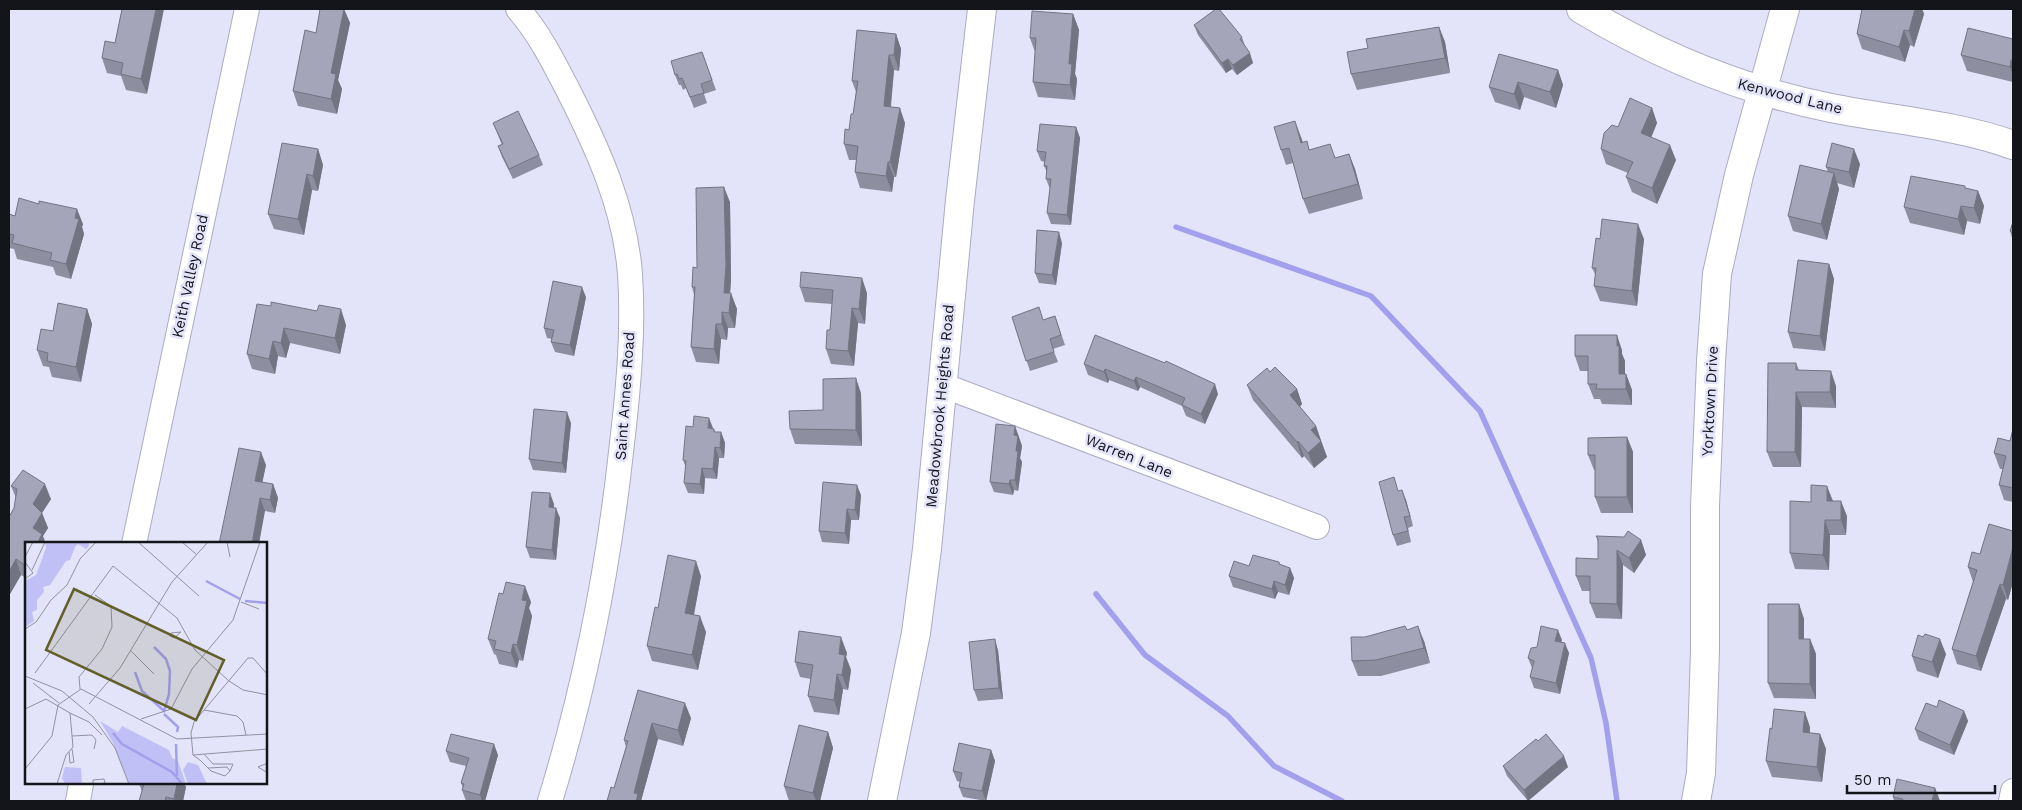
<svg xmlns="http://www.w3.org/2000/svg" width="2022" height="810" viewBox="0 0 2022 810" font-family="'Work Sans',sans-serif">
<rect width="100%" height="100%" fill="#e3e4f9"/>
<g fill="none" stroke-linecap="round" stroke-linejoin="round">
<!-- stream -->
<path stroke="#a2a0ec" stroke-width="5.5" d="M1176,227l195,69 109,115 111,247 15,65 11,78
M1096,594l49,61 83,61 46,50 68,35"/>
<defs>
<path id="street" d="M518,9c21,24 35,52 50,81 29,57 57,118 62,184 4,58 -2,119 -9,178 -13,119 -36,235 -71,349
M942,385l375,142
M134,544l113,-535
M78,801l3,-17
M2011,801l2,-10"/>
<path id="secondary" d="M1581,9c78,47 160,81 250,99 60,12 123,16 182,37
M882,801l34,-168 11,-84 33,-349 22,-191
M1696,801l5,-28 4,-122v-145l6,-145 6,-87 22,-99 46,-166"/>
</defs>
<!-- street casing -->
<use href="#street" stroke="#abacc0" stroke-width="26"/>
<!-- secondary casing -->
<use href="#secondary" stroke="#abacc0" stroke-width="30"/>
<!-- street -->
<use href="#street" stroke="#fff" stroke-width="24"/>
<!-- secondary -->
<use href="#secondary" stroke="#fff" stroke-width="28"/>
</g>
<!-- wall -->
<path fill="#8d8e9f" d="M122,9l25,85 -21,-4 -5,-14 -14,-3 -5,-15 13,-15z
M320,9h24l6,14 -12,57 4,9 -5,25 -39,-8 -5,-15 23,-58z
M1862,9h60l2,5 -10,33 -4,-2 -5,17 -43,-13 -5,-15z
M1073,14l6,16 -4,44 2,5 -2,21 -37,-3 -5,-15 2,-30 -5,-14z
M1194,25l48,12 3,9 8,17 -16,12 -5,-6 -6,4 -28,-38z
M1439,27l6,15 5,31 -93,17 -6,-16 17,-26z
M896,34l5,15 -2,22 -5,-1 -3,37 14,16 -9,54h-2l-2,15 -32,-4 -5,-16 1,-12h-7l-5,-16 5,-14 4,-16 3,-22 -4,-11z
M2013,39v43l-46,-11 -6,-16z
M702,52l14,38 -12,4 3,9 -13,5 -8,-20 -3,2 -2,-5h-2l-4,-10z
M1558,70l5,15 -7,23 -32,-11 -4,13 -25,-8 -6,-15z
M1652,108l5,15 -6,14 25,23 -19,44 -25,-12 -6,-15 2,-4 -22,-9 -5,-15 17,-22z
M493,123l46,32 4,10 -30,14 -11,-22 -4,-11 4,-1z
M1076,127l4,11 -9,87 -20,-1 -4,-11 3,-24 -4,-10 1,-7 -3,-6 1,-4 -4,-1 -4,-10z
M1301,137l2,5 7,8 25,8 14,-4 6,15 8,30 -54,15 -6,-15 -10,-36 -7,2 -5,-15z
M318,149l5,16 -5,26 -6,-1 -8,45 -30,-6 -6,-15z
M1860,164l-6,24 -17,-5 2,6 -12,51 -34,-9 -5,-15 40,-44 -2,-5z
M1966,188l12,3 6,15 -4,18 -13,-3 -3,14 -54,-12 -6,-16z
M730,202l1,78 -1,13 7,16 -2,19h-7l-1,12 -6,-1 -2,25 -23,-2 -5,-15 3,-52 -2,-8 5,-19z
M9,214l6,2 68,8 -1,3 2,7 -13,45 -15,-4 -3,-8 -36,-8 -3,-10 -5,-1z
M2013,222v19l-3,-10z
M1644,239l-7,67 -37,-5 -6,-15 2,-10 -4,-8z
M1062,243l-6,42 -17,-2 -4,-10z
M1829,264l5,15 -9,72 -32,-3 -5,-16z
M800,287l67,6 -2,31 -7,-1 -4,43 -23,-2 -5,-15 4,-19 2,-26 -27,-2z
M586,297l-12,59 -19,-4 -4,-10 1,-3 -5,-1 -3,-10z
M257,304l89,21 -6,29 -50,-11 -4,15 -8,-2 -3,18 -23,-5 -5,-15z
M87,309l5,15 -11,58 -29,-5 -3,-10 -6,-1 -6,-16z
M1055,316l10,29 -12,4 5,13 -28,9 -18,-54 32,3z
M1622,350v4l3,7v13h1l6,16v15l-30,-1 -2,-5h-6l-6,-15v-13h-8l-5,-15z
M1796,363l3,7 37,16v22l-34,-1 -1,60h-28l-6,-15z
M1084,364l134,30 -13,30 -19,-8 -4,-10 -42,-19 -2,4 -29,-11 -1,3 -20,-8z
M1270,372l27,17 5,15 -2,3 16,19 11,31 -13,11 -10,-12 -2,2 -49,-58 -6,-15z
M861,393l1,53 -67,-2 -5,-15 33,-19z
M571,423l-5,50 -33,-3 -4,-11z
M1015,426l7,20 -2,12 2,4 -4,29 -4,-1 -1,5 -19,-3 -4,-10z
M713,428l1,1 1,3h6l4,11 -1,15h-5l-2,21 -12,-1 -1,16 -16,-1 -4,-10 2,-15 -3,-8z
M2013,429v73l-9,-2 -5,-15 4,-16h-3l-6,-16 16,-12z
M1627,437l6,15v61h-32l-6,-16v-27h-1l-6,-15z
M266,465l-4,17 11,2 5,14 -3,15 -10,-2 -46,33z
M11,486l40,13 -9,14 6,15 -5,8 -17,8v34l-5,-3 -11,19 -1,-1v-76l5,-9 2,-10z
M1399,491l7,9 7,26 -5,2 3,14 -14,4 -4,-11z
M861,495l-2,25h-8l-2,24 -27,-2 -3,-11z
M1833,501l14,15 -1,19h-16l-1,35 -34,-1 -5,-16 21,-51z
M554,504l-1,4 7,10 -4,42 -26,-2 -4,-11z
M2013,531v51l-5,18 -2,-1 -25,72 -24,-7 -5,-15 21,-67 -5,-15 12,-13z
M1596,536l45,4 5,15 -12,18 -11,-8 -1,54 -26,-1 -6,-15v-12h-8l-6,-15 22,-17v-17z
M1279,562l1,3 10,3 4,10 -5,17 -11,-3 -3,7 -42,-12 -4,-11 20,-10z
M701,576l-7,39 12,17 -8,38 -46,-9 -5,-15z
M531,602l-2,6 3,8 -9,45 -4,-1 -2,8 -18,-4 -3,-9 -2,-1 -6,-15z
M1799,604l5,15v20h6l6,15v45l-42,-1 -6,-15z
M1407,630l17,11 6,22 -49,13h-23l-6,-15z
M1562,640l-1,2 8,11 -9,41 -26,-6 -4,-11 2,-9 -4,-10z
M998,650l5,49 -25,2 -4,-11z
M847,653l-1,4 5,13 -3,20 -5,-1 -4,26 -25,-3 -6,-16 3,-17 -11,-2 -5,-15z
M1946,654l-8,24 -21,-7 -5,-15z
M638,690l53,28 -8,28 -25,-7 -17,62h-34l7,-13 12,-41 -2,-7z
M1937,707l27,4 4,10 -14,34 -35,-15 -4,-11z
M1810,727v6l10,1 6,15 -4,33 -50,-5 -6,-16 6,-32z
M828,732l5,16 -13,53h-31l-5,-15z
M991,750l4,11 -9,40 -23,-4 -4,-10 1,-5 -3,-1 -4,-10z
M446,751l52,4 -13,46h-19l-4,-11 1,-2 -2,-5 5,-17 -16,-4z
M1503,766l65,1 -40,34 -21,-25z
M139,784h45l2,3 -3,14h-44l3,-10z
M1935,788l5,13h-46l-1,-4z"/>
<!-- shaded-wall -->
<path fill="#737482" d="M156,9h8l-17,85 -6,-15z
M344,9l6,14 -12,57 4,9 -5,25 -6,-15v-26z
M1915,9h7l2,5 -10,33 -5,-16z
M1073,14l6,16 -4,44 2,5 -2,21 -5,-15 -1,-21z
M1439,27l6,15 5,31 -5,-15z
M1904,30l6,15 -5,17 -6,-15z
M896,34l5,15 -2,22 -5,-16z
M1250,53l3,10 -16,12 -4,-10z
M889,55l5,15 -5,51 -5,-15z
M1228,59l4,10 -6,4 -4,-10z
M2011,60l2,5v12l-3,-10z
M1558,70l5,15 -7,23 -6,-16z
M1518,82l6,15 -4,13 -6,-16z
M900,108l5,15 -9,54 -6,-15z
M1652,108l5,15 -10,25 -6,-15z
M1295,121l6,16 6,21 -6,-15z
M1076,127l4,11 -9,87 -4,-10z
M1670,145l6,15 -19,44 -5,-16z
M318,149l5,16 -5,26 -5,-15z
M1854,149l6,15 -6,24 -5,-16z
M1349,154l6,15 8,30 -5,-15z
M888,162l6,15 -2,15 -6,-16z
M1834,173l5,16 -12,51 -6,-16z
M307,174l5,16 -8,45 -6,-16z
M724,187l6,15 1,78 -2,28 -5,-15z
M1978,191l6,15 -4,18 -6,-16z
M1961,206l6,15 -3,14 -6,-16z
M77,209l6,15 -1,3 2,7 -13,45 -5,-15z
M1638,224l6,15 -7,67 -5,-15z
M1059,232l3,11 -6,42 -4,-10z
M1829,264l5,15 -9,72 -5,-15z
M862,278l5,15 -2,31 -6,-15z
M582,287l4,10 -12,59 -4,-11z
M731,293l6,16 -2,19 -6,-15z
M852,308l6,15 -4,43 -6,-15z
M87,309l5,15 -11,58 -5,-15z
M341,309l5,16 -6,29 -5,-16z
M722,312l6,16 -1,12 -5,-16z
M716,324l5,15 -2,25 -5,-15z
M284,328l6,15 -4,15 -5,-15z
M1617,335l5,15v4l3,7v29l-6,-16 -2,-28z
M273,341l5,15 -3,18 -6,-15z
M1105,369l4,11 -1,3 -4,-11z
M1831,371l5,15v22l-6,-16z
M1626,374l6,16v15l-6,-16z
M1136,377l4,10 -2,4 -4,-10z
M856,378l5,15 1,53 -6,-16z
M1215,384l3,10 -13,30 -4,-10z
M1297,389l5,15 -7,7 -5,-16z
M1796,392l6,15 -1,60 -6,-15z
M567,412l4,11 -5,50 -4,-10z
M709,418l4,10h-5z
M1015,426l7,20 -2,12 2,4 -4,29 -3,-11 1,-29 -2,-16z
M1316,426l5,15 -10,-11z
M721,432l4,11 -1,15 -4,-10z
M1627,437l6,15v61l-6,-16z
M1298,441l6,15 -2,2 -5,-16z
M1321,441l6,16 -13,11 -6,-15z
M715,447l4,11 -2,21 -4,-10z
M261,452l5,13 -6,29 -5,-13z
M702,468l3,10 -1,16 -4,-10z
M1010,480l4,10 -1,5 -4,-11z
M45,484l6,15 -13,20 -5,-15z
M273,484l5,14 -3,15 -5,-13z
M857,485l4,10 -2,25 -4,-10z
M1827,486l6,15h-6z
M1402,490l4,10 7,26 -3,-10z
M550,493l4,11 -1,14 -4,-11z
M260,498l5,13 -6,33h-7z
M1841,501l6,15 -1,19 -5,-15z
M556,508l4,10 -4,42 -4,-10z
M847,509l4,11 -2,24 -4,-11z
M42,513l6,15 -5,8 3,8h-9l-4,-16z
M1825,520l5,15 -1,35 -6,-15z
M1641,540l5,15 -12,18 -5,-15z
M2013,547v35l-5,18 -5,-15z
M1617,550l6,15 -1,54 -5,-15z
M16,559l5,16 -11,19 -1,-4v-18z
M696,561l5,15 -10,53 -6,-16z
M1290,568l4,10 -5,17 -4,-10z
M1274,581l4,11 -3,7 -3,-10z
M2000,584l6,15 -25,72 -5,-15z
M525,586l6,16 -2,6 3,8 -9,45 -6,-16 5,-45z
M1799,604l5,15v35l-5,-15z
M700,616l6,16 -8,38 -6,-15z
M1418,626l6,15 6,22 -6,-15z
M1558,630l4,10 -3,11 -4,-10z
M841,637l6,16 -1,4 5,13 -3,20 -6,-15 -3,-21z
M995,639l3,11 5,49 -4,-11z
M1810,639l6,15v45l-6,-15z
M1940,639l6,15 -8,24 -6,-16z
M1565,643l4,10 -9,41 -4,-11z
M513,644l6,16 -2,8 -6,-15z
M837,674l6,15 -4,26 -5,-15z
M685,703l6,15 -8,28 -5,-16z
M1964,711l4,10 -14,34 -4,-10z
M1805,712l5,15 -2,20 -5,-15z
M652,723l6,16 -17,62h-5l-2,-8z
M828,732l5,16 -13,53h-4l-3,-8z
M1820,734l6,15 -4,33 -5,-15z
M494,744l4,11 -13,46h-3l-2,-6z
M991,750l4,11 -9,40 -4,-10z
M1564,756l4,11 -40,34 -4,-11z
M177,784h7l2,3 -3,14h-8l-1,-2z
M1935,788l5,13h-8z"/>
<!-- building -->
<path fill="#a4a5b9" stroke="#737482" d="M122,9h34l-15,70 -20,-5 2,-11 -21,-5 3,-17 10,2z
M320,9h24l-13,64 5,1 -5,25 -38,-8 12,-61 11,3z
M1216,9h3l23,28 -2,2 10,14 -17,12 -5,-6 -6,4 -28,-38z
M1862,9h53l-6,22 -5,-1 -5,17 -42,-13z
M1032,11l41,3 -4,50h3l-2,21 -37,-3 3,-44h-6z
M1439,27l6,31 -94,16 -4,-22 21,-4 -2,-9z
M1968,28l45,11v21h-2l-1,7 -49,-12z
M857,30l39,4 -2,21h-5l-5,51 16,2 -10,54h-2l-2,14 -31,-4 3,-26 -14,-2 1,-15 4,1 2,-16h2l5,-33h-6z
M702,52l10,28 -11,4 3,9 -14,4 -8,-19 -3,1 -2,-5 -2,1 -4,-14z
M1499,54l59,16 -8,22 -32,-10 -4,12 -25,-7z
M1630,98l22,10 -11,25 29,12 -18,43 -26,-11 7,-15 -32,-13 3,-16 8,-8 6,2z
M518,111l21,44 -30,14 -11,-23 5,-2 -10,-21z
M1295,121l6,22 6,-2 2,9 21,-6 5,14 14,-4 9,30 -55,15 -14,-51 -8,2 -7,-23z
M1040,124l36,3 -9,88 -20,-2 4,-34h-5l1,-13h-3l2,-14 -9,-1z
M282,143l36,6 -5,27 -6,-2 -9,45 -30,-5z
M1832,143l22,6 -5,23 -23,-5z
M1800,165l34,8 -13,51 -33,-8z
M1911,176l54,10v2l13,3 -4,17 -13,-2 -3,13 -54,-12z
M724,187l2,78 -2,28h7l-2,20 -7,-1v12h-6l-2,25 -23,-2 4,-60h-3l1,-20 4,1 -1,-80z
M19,198l20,6v-3l38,8 -2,9 4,1 -13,45 -16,-4 2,-7 -40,-10 2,-8 -5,-1v-20l6,2z
M1602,219l36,5 -6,67 -38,-5 2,-18h-4l4,-30 4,1z
M2013,222v11l-3,-2z
M1037,230l22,2 -7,43 -17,-2z
M1798,260l31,4 -9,72 -32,-4z
M801,272l61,6 -3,31 -7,-1 -4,43 -22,-2 1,-19h3l3,-40 -33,-3z
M553,281l29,6 -12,58 -19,-3 3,-12 -10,-2z
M271,302l46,9 2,-6 22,4 -6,29 -51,-10 -3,15 -8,-2 -4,18 -22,-5 10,-50 14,2z
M58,303l29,6 -11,58 -29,-6 1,-8 -11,-3 4,-21 12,2z
M1039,307l4,13 12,-4 6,19 -11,4 4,13 -28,9 -14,-44z
M1095,335l70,28 1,-2 49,23 -14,30 -19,-9 3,-7 -49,-21 -2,4 -29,-12 -1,3 -20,-8z
M1575,335h42v11h2v28h7v15h-30l1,-5h-9v-28h-13z
M1768,363h28v7l35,1 -1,21h-34l-1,60h-28z
M1275,367l22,22 -7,6 26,31 -5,4 10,11 -13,12 -10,-12 -1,1 -50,-57 20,-17 3,4z
M856,378v52l-66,-1 -1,-18 34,-1v-31z
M534,409l33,3 -5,51 -33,-4z
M694,416l15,2 -1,10 6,1v3h7l-1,16 -5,-1 -2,22 -11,-1 -2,16 -16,-1 2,-22 -3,-1 3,-34 7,1z
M996,424l19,2 -1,9 4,1 -2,15h2l-3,29h-5l-1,4 -19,-2z
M2013,429v59l-14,-3 7,-29 -12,-3 4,-15 12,3z
M1627,437v60h-32v-42h-7v-17z
M239,448l22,4 -6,29 18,3 -3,16 -10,-2 -8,46h-33z
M23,470l22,14 -12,20 9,9 -9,15 9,6 -5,10h-11v18l-1,3 -9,-6 -7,13v-55l5,-9 3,-19 -6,-3z
M1394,477l4,14 4,-1 8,26 -6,1 4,14 -15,4 -14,-53z
M823,482l34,3 -2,25 -8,-1 -2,24 -26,-2z
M1811,485l16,1v15h14v19h-16l-2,35 -33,-2v-52l21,1z
M532,492l18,1 -1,14 7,1 -4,42 -26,-3z
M1989,524l24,7v16l-10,38 -3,-1 -24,72 -24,-7 25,-79 -9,-3 4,-15 8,2z
M1628,531l13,9 -12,18 -12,-8v54l-27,-1v-27h-14v-18l22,1v-21l-2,-2 28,1z
M668,555l28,6 -11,52 15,3 -8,39 -45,-9 8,-39 3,1z
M1253,555l26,7v2l11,4 -5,17 -11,-4 -2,8 -43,-13 5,-15 15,5z
M506,582l19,4 -3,14 5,1 -10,44 -4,-1 -2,9 -17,-4 2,-8 -8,-2 11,-46 4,1z
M1768,604h31v35h11v45l-42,-1z
M1405,626l2,4 11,-4 6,22 -48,12 -24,1 -1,-24h14z
M1541,626l17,4 -3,11 10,2 -9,40 -26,-6 4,-16 -6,-3 3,-10 6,-1z
M799,631l42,6 -2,17 6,1 -3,20 -5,-1 -3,26 -26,-4 5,-31 -18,-3z
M1925,634l15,5 -8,23 -20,-6 6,-21 5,2z
M995,639l4,49 -25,2 -5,-48z
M638,690l47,13 -7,27 -26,-7 -18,70 4,1 -2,7h-29l4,-14 3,1 14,-47 -4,-1z
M1939,700l25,11 -14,34 -35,-16 11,-26 11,4z
M1774,709l31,3 -2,20 17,2 -3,33 -51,-6 4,-33 2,1z
M799,725l29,7 -15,61 -29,-7z
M451,734l43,10 -14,51 -18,-5 2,-6 -3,-1 8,-25 -23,-7z
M1546,734l18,22 -40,34 -21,-24 33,-27 2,2z
M959,743l32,7 -9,41 -23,-4 3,-14 -9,-2z
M1897,779l38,9 -3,13h-30l1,-2 -10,-2z
M144,784h33l-3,15 -8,-2 -1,4h-26z"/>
<g text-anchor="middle" stroke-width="5" stroke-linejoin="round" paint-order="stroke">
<!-- street labels -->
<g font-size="15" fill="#14141b" stroke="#e3e4f9">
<text transform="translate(1790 96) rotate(14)" y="5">Kenwood Lane</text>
<text transform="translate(190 276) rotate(-78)" y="5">Keith Valley Road</text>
<text transform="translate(625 396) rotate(-86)" y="5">Saint Annes Road</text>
<text transform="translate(1710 401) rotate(-87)" y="5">Yorktown Drive</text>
<text transform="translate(940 406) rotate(-85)" y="5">Meadowbrook Heights Road</text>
<text transform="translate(1129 456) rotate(22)" y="5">Warren Lane</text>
</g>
</g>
<!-- overview -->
<g transform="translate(25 542)">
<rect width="242" height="242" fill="#e3e4f9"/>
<path d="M20,0h43l1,4 -3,3 -8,-5 -3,3 -5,13 -4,1 -16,24 -7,2 1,5 -7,8v10l-5,2 2,9 -9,6v-46l11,-6 10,-27zM75,179l18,11 4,-6 47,24 3,8 6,3 8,23h-57l-16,-41zM163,220l10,3 9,19h-19l-5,-14zM40,225l16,1 1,16h-17l-3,-6z" fill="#c0c0f6"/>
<path fill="none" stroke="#a2a0ec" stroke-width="2.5" d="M181,39l34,18M220,59l23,2M110,130l7,19 22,20 5,-17 1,-23 -4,-12 -12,-12M139,172l14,13 -1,5M88,191l9,11 50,28 10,12M151,202l1,32"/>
<path fill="none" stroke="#9091a0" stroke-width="1" d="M113,0l61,54M157,0l14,12M202,0l3,15M0,15l8,-15M0,20l8,11 -8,6M7,28l13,-28M216,60l18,7M0,87l11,-7 15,-22 16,-15 13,-26 16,-17M156,90l-7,6 -4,-2 1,-3zM106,109l23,23M10,131l78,-107 64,52 18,32 34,31 14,9 25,5M0,134l37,15 31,26 22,31 14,36M8,141l26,20M55,147l-1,-12 23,-28 10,-22 -1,-21 -16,-11M64,162l31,-36 52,-86 36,-40M0,167l21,-10 24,14 3,34 -7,8 -9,29M179,168l33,6 6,6 3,13M45,171l19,9 13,13M116,177l30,-10 21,-40 41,-49 27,-78M47,194l20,-1 4,5 -2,9M44,210l1,11 4,-1 -2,-13M179,212l9,10h20l-3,7M168,213l75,-6M243,221l-10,4 10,6M183,226l19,-1 3,4 -5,5 -14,-5 -10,-10 -8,-6 -2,-22 3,-11 54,-64h5l15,17M0,227l27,-33 6,-31 23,-16 96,50 91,-5M68,242v-4l11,-1 1,4 -5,1"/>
<path fill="#635f2b" fill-opacity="0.15" stroke="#635f2b" stroke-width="2.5" d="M49,47l150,71 -28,60 -150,-70z"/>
<rect width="242" height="242" fill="none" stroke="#14141b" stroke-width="2.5"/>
</g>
<!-- border -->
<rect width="2022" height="810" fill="none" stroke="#14141b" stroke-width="20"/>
<!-- scale -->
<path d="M1847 785v8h148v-8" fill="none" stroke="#14141b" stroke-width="2.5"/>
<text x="1854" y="785" font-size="15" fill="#14141b" stroke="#e3e4f9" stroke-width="4" paint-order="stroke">50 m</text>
</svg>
